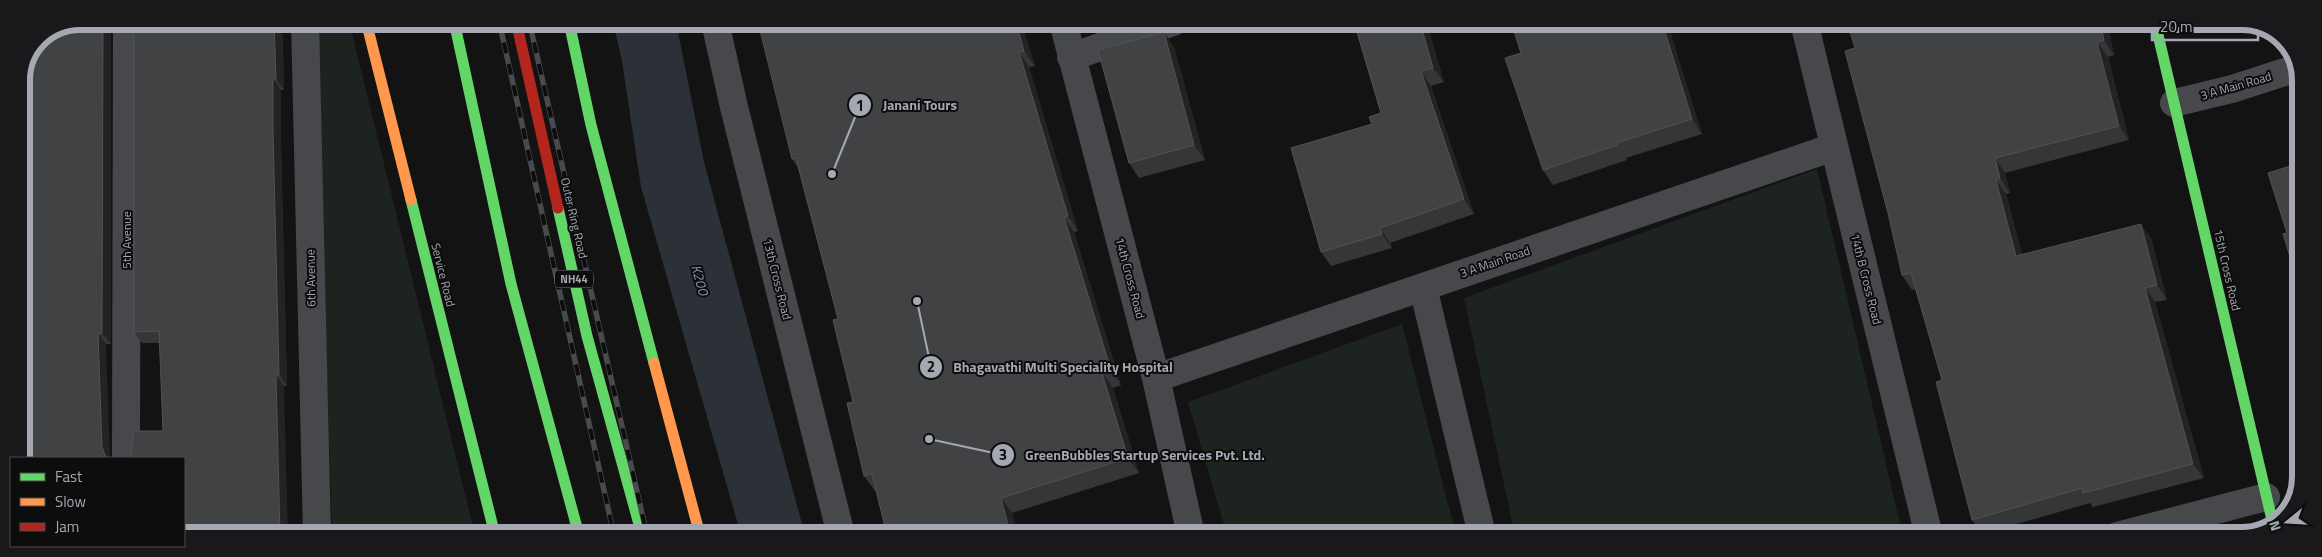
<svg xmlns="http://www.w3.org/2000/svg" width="2322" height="557" viewBox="0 0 2322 557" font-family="'Titillium Web',sans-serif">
<rect width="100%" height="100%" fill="#131313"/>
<!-- green -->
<path fill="#1d231e" d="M316,21h33l126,514h-143z
M1817,169l86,367 -388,-1 -51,-237z
M1402,324l54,211h-229l-39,-133z"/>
<!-- water -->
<path fill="#2b3137" d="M613,22h63l28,140 101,373h-64l-100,-348 -19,-126z"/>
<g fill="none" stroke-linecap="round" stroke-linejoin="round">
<!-- street -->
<path stroke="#47484c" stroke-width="28" d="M305,21l12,514
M715,22l19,85 107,428
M1063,22l93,356 35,157
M1804,22l125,514
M1071,57l102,-35
M2174,103l58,-14 65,-21
M1423,287l59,248
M1156,378l678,-231
M126,458l1,-437
M2117,536l149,-39"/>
<!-- fast -->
<path stroke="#63d668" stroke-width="11" d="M454,21l57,263 68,251
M569,22l22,103 63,238
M2155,22l118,502
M411,200l84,335
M558,208l29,128 55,199"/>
<!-- slow -->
<path stroke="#ff974d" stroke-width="11" d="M366,21l45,179
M654,363l46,172"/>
<!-- jam -->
<path stroke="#b3261e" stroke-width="11" d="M516,21l42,187"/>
<defs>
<path id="rail" d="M499,21l115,514
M529,21l118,514"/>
</defs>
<!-- rail casing -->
<use href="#rail" stroke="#494a4c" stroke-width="5.5"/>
<!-- rail -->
<use href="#rail" stroke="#0d0d0e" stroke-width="4" stroke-dasharray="11" stroke-linecap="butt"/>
</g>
<!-- wall -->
<path fill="#353637" d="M80,21h31v323h-5l-84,114z
M134,21h148l2,69h-3v53l6,243h-3l-121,45 -3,-88h-18l-8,-11z
M758,22h263l14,44 -6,1 49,164 -4,1 47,153 -8,3 26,85 -127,40 5,22h-130l-11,-44h-1l-11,-15 -11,-74 -15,-83 -40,-151 -6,-9z
M1354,22h72l18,60 -13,4 43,128 -84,29 2,5 -61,18 -10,-14 51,-128 9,-11z
M1667,22l35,112 -76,24 1,2 -74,25 -10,-15z
M1847,22h260l7,33 -6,2 21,83 -124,33 5,20 -4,1 16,60 129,-16 16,62 -12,2 49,176 -111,29 -3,-4 -108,31 -10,-14 -30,-140 -26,-91 -4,1 -10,-15 -47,-227z
M1174,47l31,113 -66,18 -10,-15z"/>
<!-- shaded-wall -->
<path fill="#232323" d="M103,21h8v323l-9,-11z
M274,21h8l2,69 -8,-11z
M1016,22h5l14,44 -11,-15z
M1420,22h6l18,60 -11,-14z
M1662,22h5l35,112 -10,-15z
M2100,22h7l7,33 -10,-15z
M1164,32l10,15 31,113 -11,-15z
M2097,42l11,15 21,83 -10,-14z
M1019,52l10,15 49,164 -10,-15z
M1421,71l10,15 43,128 -10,-15z
M273,79l8,11v53l6,243 -8,-11 -6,-244z
M1995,158l10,15 5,20 -10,-15z
M1996,180l10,14 20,76 -10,-14z
M1064,217l10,15 47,153 -10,-15z
M2141,224l10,14 16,62 -10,-15z
M1380,228l10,15 2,5 -10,-14z
M2145,288l10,14 49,176 -11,-14z
M98,333l8,11 4,114h-3l-2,-3 -3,-8z
M1102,373l11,15 26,85 -11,-15z
M276,375l8,11 4,149h-8z
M1001,498l11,15 5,22h-6l-1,-2z"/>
<!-- building -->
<path fill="#414244" stroke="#515256" d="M80,21h23l-1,312h-4l4,114 3,8 3,3h-86l-1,-379 18,-41z
M134,21h140l2,58h-3v52l6,244h-3l4,160h-96v-77h-57l4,-3 3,-24h29l-4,-100 -25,1z
M758,22h258l8,29 -5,1 49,164 -4,1 47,153 -9,3 26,85 -127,40 9,35 -7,2h-116l-15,-61 -8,2 -17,-73 6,-1 -20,-82 5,-1 -42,-161 -4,1z
M1354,22h66l13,46 -12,3 43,128 -84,29 2,6 -61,18 -30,-104 81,-24 -3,-7 12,-4z
M1511,22h151l30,97 -76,24 1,2 -74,25 -38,-112 16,-5z
M1847,22h253l4,18 -7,2 22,84 -124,32 5,20 -4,2 20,76 125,-32 16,61 -12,3 48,176 -110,29 -1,-5 -110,32 -36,-138 6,-2 -31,-107 -9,2 -14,-62 -43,-162 10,-3z
M1164,32l30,113 -65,18 -31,-113z
M2300,163v119l-2,1 -15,-49 4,-1 -19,-60z"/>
<g text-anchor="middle" stroke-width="4" stroke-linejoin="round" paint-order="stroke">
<!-- shield labels -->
<rect fill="#0d0d0e" stroke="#777a81" stroke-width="1" x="555" y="270.5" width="38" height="17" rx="4"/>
<g font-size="11" font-weight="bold" fill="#a5a8b2">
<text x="574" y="283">NH44</text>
</g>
<!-- street labels -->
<g font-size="12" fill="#a5a8b2" stroke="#0d0d0e">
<text transform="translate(2236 86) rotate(-16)" y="4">3 A Main Road</text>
<text transform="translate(574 218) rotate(77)" y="4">Outer Ring Road</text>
<text transform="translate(127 240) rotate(-90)" y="4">5th Avenue</text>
<text transform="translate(1495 262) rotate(-19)" y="4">3 A Main Road</text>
<text transform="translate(2227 270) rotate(77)" y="4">15th Cross Road</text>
<text transform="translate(443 275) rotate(76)" y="4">Service Road</text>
<text transform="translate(311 278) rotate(-91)" y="4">6th Avenue</text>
<text transform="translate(1130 278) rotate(75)" y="4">14th Cross Road</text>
<text transform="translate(777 279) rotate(76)" y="4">13th Cross Road</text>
<text transform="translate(1866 279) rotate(76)" y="4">14th B Cross Road</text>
</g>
<!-- water labels -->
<g font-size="14" font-style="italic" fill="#8094aa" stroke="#0d0d0e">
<text transform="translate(700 280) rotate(74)" y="5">K200</text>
</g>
</g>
<!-- crop -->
<path d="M0 0H2322V557H0ZM80 30H2242A50 50 0 0 1 2292 80V477A50 50 0 0 1 2242 527H80A50 50 0 0 1 30 477V80A50 50 0 0 1 80 30Z" fill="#19191b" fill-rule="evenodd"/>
<path fill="none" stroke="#a5a8b2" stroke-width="6" d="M80 30H2242A50 50 0 0 1 2292 80V477A50 50 0 0 1 2242 527H80A50 50 0 0 1 30 477V80A50 50 0 0 1 80 30Z"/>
<!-- callouts -->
<path fill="none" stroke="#a5a8b2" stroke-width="2" d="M832 174L860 105M917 301L931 367M929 439L1003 455"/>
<g fill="#a5a8b2" stroke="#0d0d0e" stroke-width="2">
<circle cx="832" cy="174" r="5"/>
<circle cx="917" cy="301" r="5"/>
<circle cx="929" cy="439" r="5"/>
<circle cx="860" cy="105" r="12"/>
<circle cx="931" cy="367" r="12"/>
<circle cx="1003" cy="455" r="12"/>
</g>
<g font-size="15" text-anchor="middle" font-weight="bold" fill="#111">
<text x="860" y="111">1</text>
<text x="931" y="372">2</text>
<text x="1003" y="460">3</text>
</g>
<g font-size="14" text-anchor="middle" font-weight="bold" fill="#a5a8b2" stroke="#0d0d0e" stroke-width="4" stroke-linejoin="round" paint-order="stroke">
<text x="920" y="110">Janani Tours</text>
<text x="1063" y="372">Bhagavathi Multi Speciality Hospital</text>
<text x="1145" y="460">GreenBubbles Startup Services Pvt. Ltd.</text>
</g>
<!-- legend -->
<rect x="10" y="457" width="175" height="90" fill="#0d0d0e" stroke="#4a4b50"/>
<rect x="20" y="473" width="25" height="8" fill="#63d668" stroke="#4a4b50"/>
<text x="55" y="482" font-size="15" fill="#a5a8b2">Fast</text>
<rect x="20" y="498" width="25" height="8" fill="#ff974d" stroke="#4a4b50"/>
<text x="55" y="507" font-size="15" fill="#a5a8b2">Slow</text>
<rect x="20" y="523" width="25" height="8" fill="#b3261e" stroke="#4a4b50"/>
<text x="55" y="532" font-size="15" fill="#a5a8b2">Jam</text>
<!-- north arrow -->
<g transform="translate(2287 522) rotate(252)" stroke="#0d0d0e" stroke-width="4" paint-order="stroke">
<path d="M0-4L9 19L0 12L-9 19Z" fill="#a5a8b2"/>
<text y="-8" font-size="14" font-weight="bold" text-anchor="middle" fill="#a5a8b2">N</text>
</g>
<!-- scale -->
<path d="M2152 32v8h106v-8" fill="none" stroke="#a5a8b2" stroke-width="2.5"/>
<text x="2160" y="32" font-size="15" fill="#a5a8b2" stroke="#0d0d0e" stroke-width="4" paint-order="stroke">20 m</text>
</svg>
